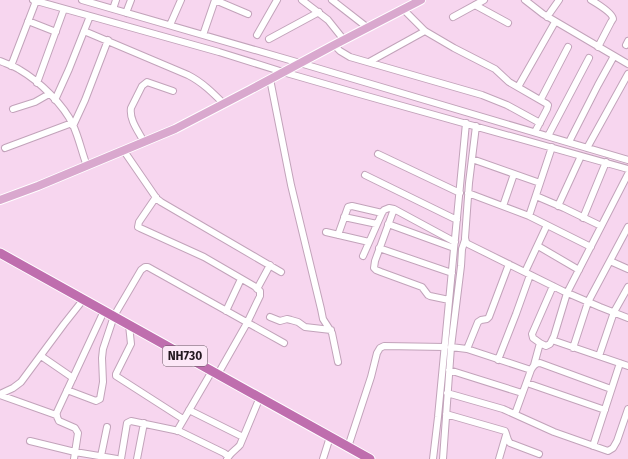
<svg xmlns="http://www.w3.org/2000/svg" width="628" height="459" viewBox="0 0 628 459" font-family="'Fira Sans',sans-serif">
<rect width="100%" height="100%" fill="#f7d6ef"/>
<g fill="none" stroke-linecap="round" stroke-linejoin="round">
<defs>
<path id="minor" d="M33,0l186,52 64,20 73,21 272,76
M82,0l218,63 328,97
M215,0l33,14
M302,0l26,20 16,20
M332,0l36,28
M525,0l18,14 85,50
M591,0c5,3 22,13 22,19 -1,1 -1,2 -2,3l-13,25
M475,5l33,18
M113,9l3,-9
M403,9l22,22 29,17 41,21 14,13 38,22 1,1 -1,4 -12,23
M126,13l5,-13
M453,17l31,-17
M547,17l12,-17
M28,21l28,11
M170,25l11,-25
M84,31l104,44c14,7 25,18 36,29
M203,35l12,-35
M257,35l20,-35
M269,39l50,-27
M334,45l6,6 10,6 132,38 25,10 33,18
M626,45l2,-4
M0,61c7,3 14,5 20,9 19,11 44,35 53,55 6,13 9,28 14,41
M369,62l56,-31
M11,66l25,-65
M270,79l21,106 30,124 2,10 9,14 6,29
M37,83l27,-74
M518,87l37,-65
M541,99l27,-52
M55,100l14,-31 21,-53
M13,109l22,-7 14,-8
M73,126l12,-26 23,-60
M476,126l-7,57 -4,55 1,4 2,2 95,47 37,16 28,11
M548,136l41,-78
M144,142c-5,-10 -15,-22 -13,-34l11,-22 5,-4 26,9
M569,142l29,-57 16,-29
M5,148l67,-25
M587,148l41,-74
M124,151l33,48 4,3 120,70
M378,154l82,39
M472,159l68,24
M365,175l92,45
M468,193l61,23 62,31
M536,196l28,12 37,18
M156,197l-17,25 -1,5 2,1 64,29 50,29 6,5v5l-1,2 -12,25 -29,51
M503,206l11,-32
M558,206l23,-50
M394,209l-19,52 -1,7 2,2 5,2 41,15 6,8 2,1 19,4
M529,216l23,-69
M344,217l33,7
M583,218l23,-56
M388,224l66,24
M326,232l43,10
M338,235l10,-28 4,-1 30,7
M538,246l41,24
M379,248l73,25
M363,256l19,-43 2,-3 5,-2 5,1 61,33
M610,261l18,8
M525,272l22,-47
M257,289l13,-24
M226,311l15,-32
M270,317l10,4 7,-2 4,1 7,2 7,5 26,3
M129,325l2,19 -15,30v2l67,43
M552,340l76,26
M540,343l6,3 4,-2 4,-8 13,-43 61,-119
M451,347l10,-81 1,-17 3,-9
M573,348l15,-46 40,-75
M467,349l11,-27 3,-2 6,-1 2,-2 20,-53
M41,356l32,22
M599,356l15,-44 14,-25
M498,360l18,-46 14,-39
M534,365l6,-22 -7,-5 -1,-4 21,-48
M449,370l73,23
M527,383l78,27
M67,390l29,11 4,-2 3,-17 -1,-24 1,-9 11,-33 27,-46 4,-3h3l136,76
M447,393l56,16 51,23 54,19 5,-3 4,-7 11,-32
M0,394l13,-6 8,-6 43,-58 19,-24
M0,395l56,20
M189,410l54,27
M446,414l59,17c2,4 2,9 5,12l29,11
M515,414l16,-44c2,-4 4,-7 9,-7l71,26
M177,431l35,-60
M30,441l45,11 42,7
M593,446l27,-83
M348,447l23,-70 6,-24 3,-5 4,-2 61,1
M101,456l6,-29
M74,459l4,-26 -3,-5 -16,-7c-2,-3 -3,-5 -2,-9l47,-101
M121,459l6,-36 4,-2 48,10 45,22 4,3
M137,459l7,-36
M227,459c3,-6 9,-9 13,-14l20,-48
M323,459l7,-22
M433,459l5,-42 28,-294
M443,459l8,-112 16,2 64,21
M499,459l7,-24"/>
<path id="major" d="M0,200l38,-14 137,-57 75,-39 84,-45 87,-45"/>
<path id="highway" d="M0,253l370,206"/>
</defs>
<!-- minor casing -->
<use href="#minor" stroke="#c2a3ba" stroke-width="8"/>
<!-- major casing -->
<use href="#major" stroke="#fff" stroke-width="10"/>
<!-- highway casing -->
<use href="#highway" stroke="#fff" stroke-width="11"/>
<!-- minor -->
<use href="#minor" stroke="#fff" stroke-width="6"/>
<!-- major -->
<use href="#major" stroke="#d9a8ce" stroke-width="8"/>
<!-- highway -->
<use href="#highway" stroke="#bf6eae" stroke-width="9"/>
</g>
<g text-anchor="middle" stroke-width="3" stroke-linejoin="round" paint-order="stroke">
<!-- shield labels -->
<rect fill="#fce8f7" stroke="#645660" stroke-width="1" x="163" y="346" width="44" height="20" rx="3"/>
<g font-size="12" font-weight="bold" fill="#231820">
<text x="185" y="360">NH730</text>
</g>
</g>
</svg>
